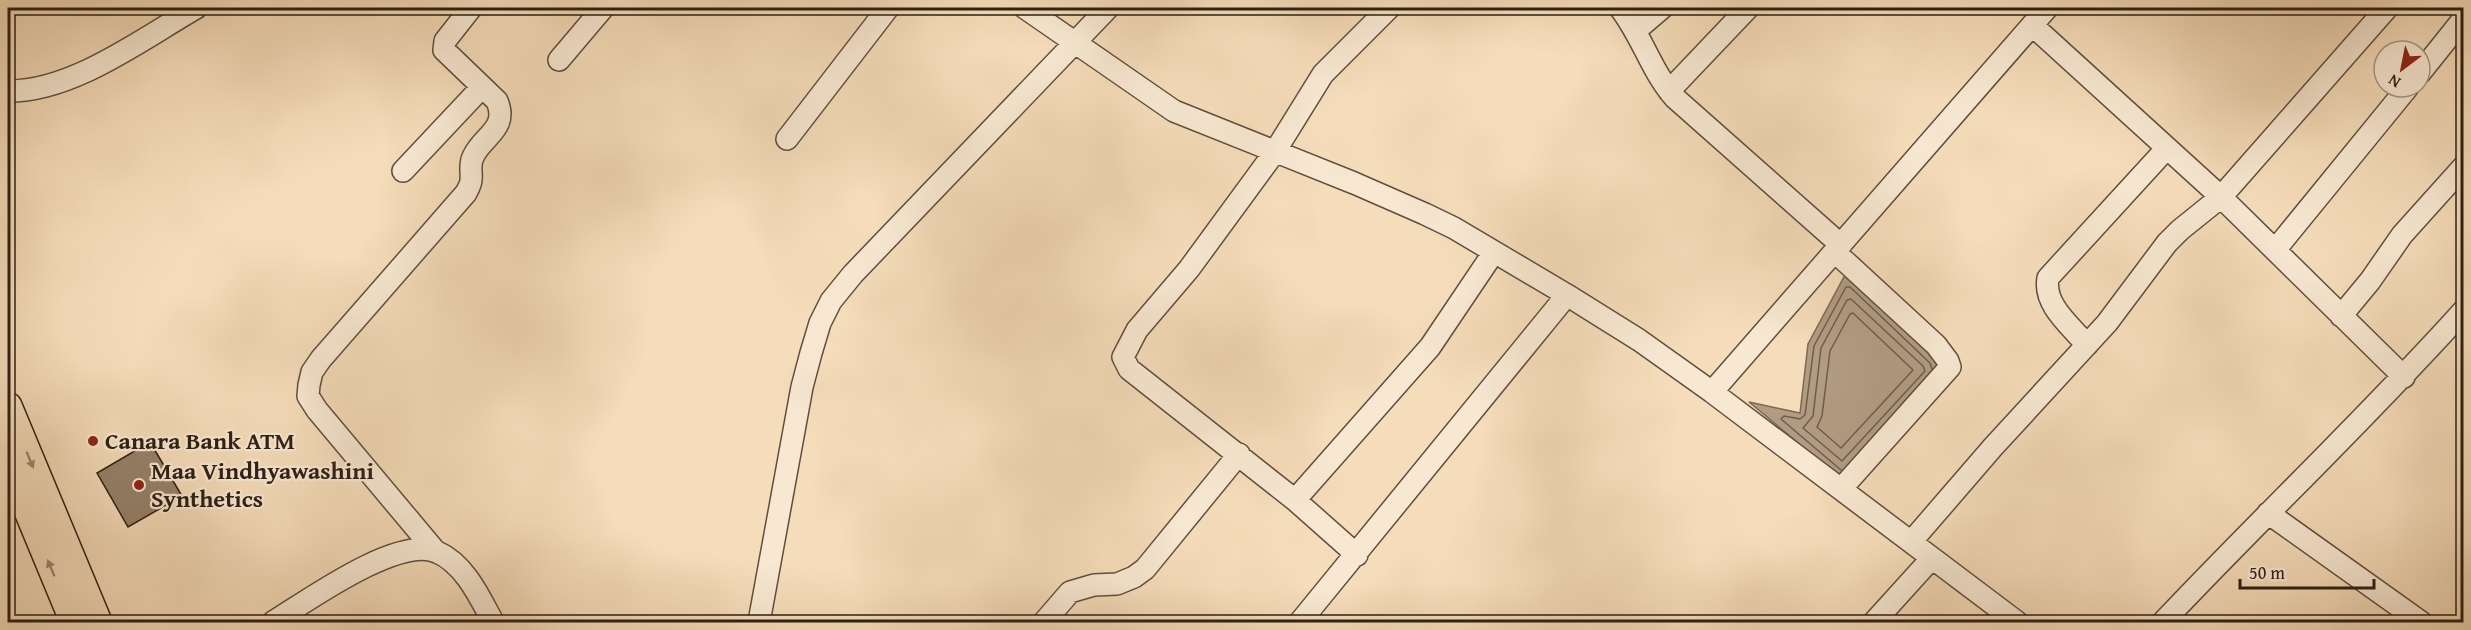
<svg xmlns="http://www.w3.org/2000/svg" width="2471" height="630" viewBox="0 0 2471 630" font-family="'Gentium Book Plus',serif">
<rect width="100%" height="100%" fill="#f5dcba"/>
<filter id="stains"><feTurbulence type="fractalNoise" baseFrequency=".00333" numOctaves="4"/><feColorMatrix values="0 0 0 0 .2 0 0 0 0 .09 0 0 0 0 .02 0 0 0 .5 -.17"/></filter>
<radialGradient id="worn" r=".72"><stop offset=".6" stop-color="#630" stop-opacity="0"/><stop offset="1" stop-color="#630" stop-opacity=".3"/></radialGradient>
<!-- water -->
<path fill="#b19b82" stroke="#7c6956" stroke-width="1.5" d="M1845,275l92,85 3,16 -101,101 -90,-75 51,11 8,-69z"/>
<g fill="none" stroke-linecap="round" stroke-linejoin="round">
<!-- shore -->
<path stroke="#6f5c4b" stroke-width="1.5" d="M1851,299l72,67 2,5 -83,90 -39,-33 10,-12 8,-68 26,-48z
M1853,313l60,57 -72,78 -24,-21 5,-11 8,-65 20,-37z
M1841,470l-60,-51 3,-3 16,3 5,-4 9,-69 32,-59h4l80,76 2,6"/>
</g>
<!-- building -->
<path fill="#95816a" stroke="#2d1e14" stroke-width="1.5" d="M150,442l32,54 -54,31 -31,-54z"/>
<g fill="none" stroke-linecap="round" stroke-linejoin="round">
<defs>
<path id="minor" d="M1025,8l149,103 180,72 71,31 29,14 113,67 72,45 73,52 305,230
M1620,8c22,28 31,63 55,90l166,147
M2032,25l189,172 183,180
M1635,31l27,-23
M559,60l44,-52
M2420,73l44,-55
M8,91c64,1 134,-52 188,-83
M1669,91l79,-83
M787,139l101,-131
M403,171l79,-84
M2275,250l133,-163
M1835,252l101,93 12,16 2,6 -109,122
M2341,316l29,-35 32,-46 62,-69
M2087,345c-16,-19 -44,-40 -39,-67l119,-130
M1712,392l335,-384
M1295,500l135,-153 64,-95
M2268,513l153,109
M1911,542l82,-95 114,-124 60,-80 13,-13 41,-33 166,-189
M436,552l-119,-142 -9,-14 1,-11 3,-13 9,-13 145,-166c2,-4 5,-9 5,-13 1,-8 -2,-15 2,-23 9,-21 36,-28 24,-56l-53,-51 1,-9 26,-33
M1357,555l-62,-55 -166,-131 -6,-12 14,-27 52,-61 85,-116 49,-79 66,-66
M273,622c33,-20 125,-87 164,-70 28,12 43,46 56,70
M759,622l43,-235 9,-34 9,-30 11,-22 22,-27 255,-266
M1044,622l26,-30 24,-7 23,-1 17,-7 11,-8 94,-115
M1300,622l267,-327
M1874,622l58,-64
M2163,622c99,-105 204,-204 301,-312"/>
<path id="major" d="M8,406l90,216
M8,463l66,159"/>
</defs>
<!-- minor casing -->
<use href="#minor" stroke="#5f4e3e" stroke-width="24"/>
<!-- major casing -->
<use href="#major" stroke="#2d1e14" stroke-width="30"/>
<!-- minor -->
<use href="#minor" stroke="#f8e8d2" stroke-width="21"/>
<!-- major -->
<use href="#major" stroke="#f5dcba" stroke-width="27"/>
</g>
<!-- one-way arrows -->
<defs><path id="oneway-solid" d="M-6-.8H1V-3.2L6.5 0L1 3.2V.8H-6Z" transform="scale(1.5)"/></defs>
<g fill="#9b866f">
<use href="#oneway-solid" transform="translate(30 460) rotate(67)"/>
<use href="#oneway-solid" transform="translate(51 568) rotate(-113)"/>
</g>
<!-- markers -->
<g fill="#8f2418" stroke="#f8e8d2" stroke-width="2">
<circle cx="93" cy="441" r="6"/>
<circle cx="139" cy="485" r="6"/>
</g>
<g text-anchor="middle" stroke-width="4.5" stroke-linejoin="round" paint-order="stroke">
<!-- poi labels -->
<g font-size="24" font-weight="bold" fill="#2d1e14" stroke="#f8e8d2" text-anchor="start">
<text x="105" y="449">Canara Bank ATM</text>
<text x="151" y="479">Maa Vindhyawashini<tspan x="151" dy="28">Synthetics</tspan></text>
</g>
</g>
<!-- margin -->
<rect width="2471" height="630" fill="none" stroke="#f5dcba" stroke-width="30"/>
<rect x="9" y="9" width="2453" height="612" fill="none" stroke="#2d1e14" stroke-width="3"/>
<rect x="15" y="15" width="2441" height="600" fill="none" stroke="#2d1e14" stroke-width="1.5"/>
<!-- north arrow -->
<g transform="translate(2402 69) rotate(212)"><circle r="28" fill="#f8e8d2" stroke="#a79786" stroke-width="1.5"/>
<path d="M0-4.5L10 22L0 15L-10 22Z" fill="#8f2418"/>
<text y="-9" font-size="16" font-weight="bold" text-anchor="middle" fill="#2d1e14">N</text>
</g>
<!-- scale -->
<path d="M2240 579v9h134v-9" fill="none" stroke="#2d1e14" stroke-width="3"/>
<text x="2249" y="579" font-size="18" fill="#2d1e14" stroke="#f8e8d2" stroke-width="4.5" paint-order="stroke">50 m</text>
<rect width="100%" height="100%" filter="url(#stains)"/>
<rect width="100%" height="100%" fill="url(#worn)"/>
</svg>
